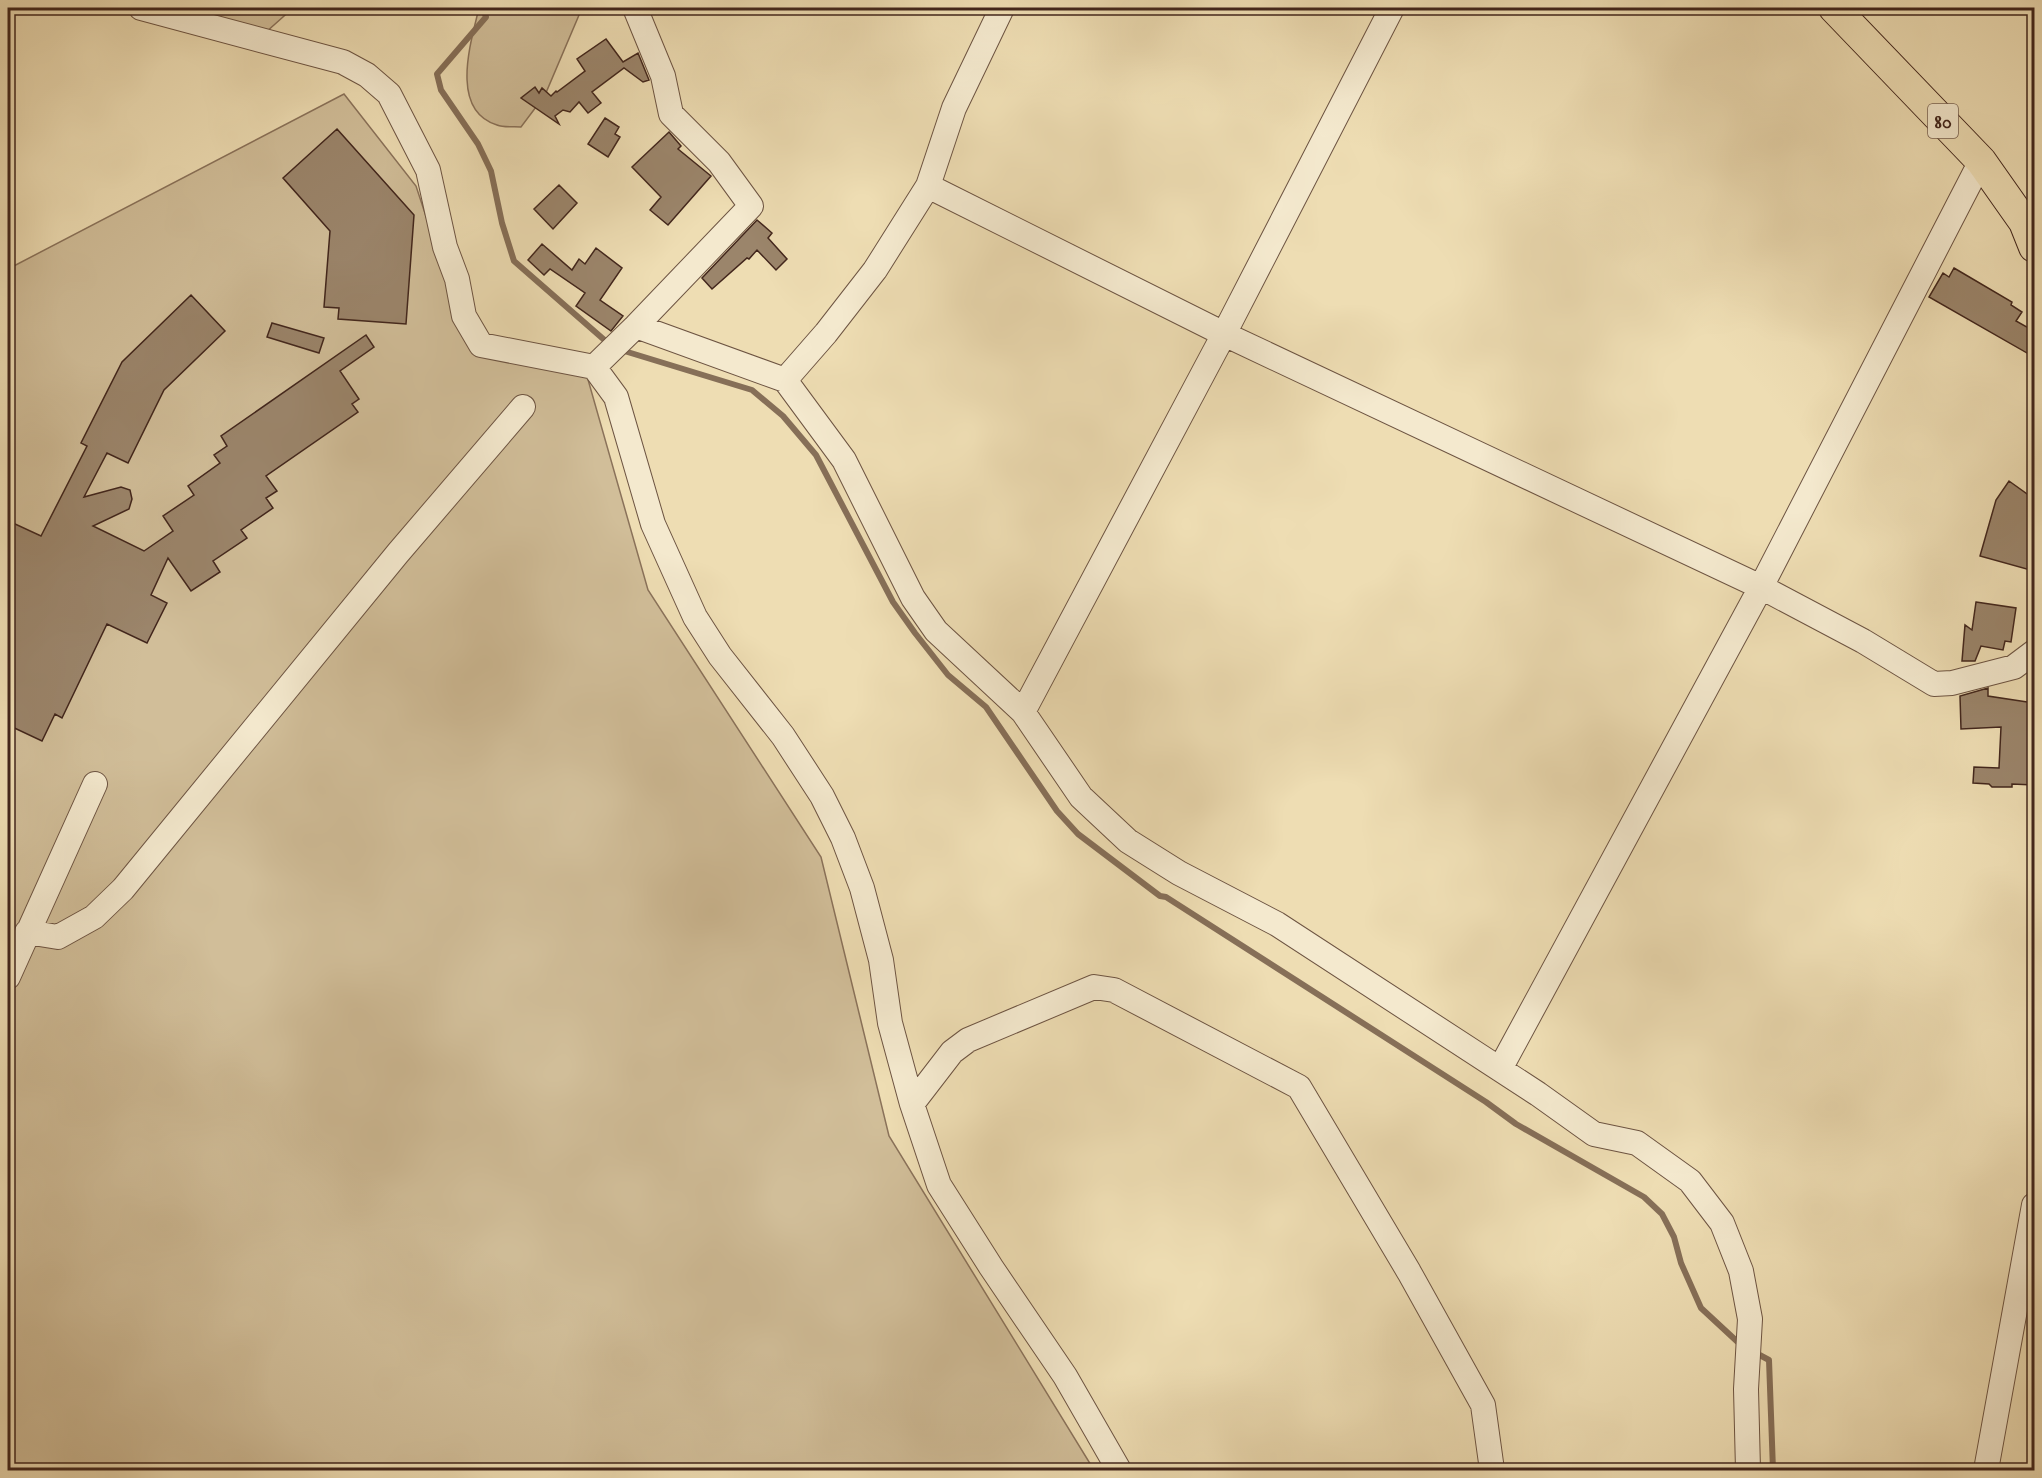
<svg xmlns="http://www.w3.org/2000/svg" width="2042" height="1478" viewBox="0 0 2042 1478" font-family="'IM FELL English',serif">
<rect width="100%" height="100%" fill="#eeddb3"/>
<filter id="stains"><feTurbulence type="fractalNoise" baseFrequency=".00333" numOctaves="4"/><feColorMatrix values="0 0 0 0 .2 0 0 0 0 .09 0 0 0 0 .02 0 0 0 .5 -.17"/></filter>
<radialGradient id="worn" r=".72"><stop offset=".6" stop-color="#630" stop-opacity="0"/><stop offset="1" stop-color="#630" stop-opacity=".3"/></radialGradient>
<!-- green -->
<path fill="#d1be99" stroke="#8a725a" stroke-width="1.5" d="M203,8h90l-28,25 -62,-15z
M479,8h103l-37,87 -24,32c-7,-1 -17,1 -24,-2 -48,-15 -26,-83 -18,-117z
M344,94l72,92 51,155 120,35 61,214 173,267 68,279 205,334h-1086v-1201z"/>
<g fill="none" stroke-linecap="round" stroke-linejoin="round">
<!-- stream -->
<path stroke="#866f58" stroke-width="6" d="M483,8l3,9 -49,57 4,16 37,54 13,27 11,52 12,38 95,83
M621,350l131,40 31,26 33,39 77,147 22,31 33,42 38,32 71,104 21,23 82,62 6,1 320,205 30,22 128,73 18,17 12,23 7,26 20,45 41,38
M1754,1352l15,8 4,110"/>
</g>
<!-- building -->
<path fill="#9b856b" stroke="#42261c" stroke-width="1.5" d="M606,39l17,23 15,-9 11,27 -6,2 -19,-14 -32,24 9,11 -13,10 -9,-11 -9,10 -7,-2 -8,6 4,8 -38,-26 14,-11 4,6 3,-5 9,8 5,-5 1,1 28,-21 -8,-12z
M605,118l14,9 -4,7 5,3 -12,20 -20,-13z
M337,129l77,86 -8,109 -68,-5 1,-11 -15,-1 6,-76 -47,-53z
M669,132l12,14 -3,3 33,27 -43,49 -18,-15 11,-13 -29,-30z
M559,185l18,18 -24,26 -19,-20z
M757,220l15,13 -4,5 19,21 -11,11 -19,-20 -8,9 -2,-1 -35,31 -10,-11z
M542,244l30,26 7,-11 6,5 11,-16 26,20 -22,32 23,16 -12,15 -35,-25 9,-13 -35,-24 -6,6 -16,-15z
M1954,268l58,34 -1,3 11,7 -6,9 18,10v26l-105,-60 14,-24 6,4z
M191,295l34,36 -61,59 -36,73 -21,-10 -23,44 37,-10 9,3 2,9 -3,10 -36,17 51,25 29,-20 -10,-15 31,-21 -6,-9 32,-23 -6,-8 13,-9 -6,-10 145,-101 8,12 -34,24 19,28 -7,5 6,8 -92,64 11,15 -11,7 7,10 -32,22 6,8 -34,23 7,11 -29,19 -23,-33 -17,37 16,8 -20,40 -40,-19 -45,94 -7,-4 -13,27 -34,-16v-190l5,-12 28,13 46,-90 -6,-3 41,-81z
M272,323l52,15 -5,15 -52,-16z
M2009,481l25,18v72l-54,-15 16,-56z
M1976,602l40,6 -5,34 -6,-1 -2,9 -22,-4 -6,15h-13l3,-36 7,5z
M1988,688v8l46,7v82l-22,-1v3h-20l-3,-3 -16,-1 1,-16 25,1 2,-41 -40,2 -1,-33z"/>
<g fill="none" stroke-linecap="round" stroke-linejoin="round">
<defs>
<path id="minor" d="M141,8l202,54 24,13 22,19 39,76 17,77 12,32 7,37 17,29 113,22 22,30 37,127 42,93 25,39 63,80 39,60 21,42 19,50 19,72 9,63 22,81 27,81 52,82 74,109 54,94
M928,186l296,148 537,253 102,54 71,43 18,-1 62,-16 20,-15
M636,326l149,54 59,80 69,138 23,33 87,81 58,85 47,44 51,32 98,51 261,170 56,40 43,9 53,38 32,42 19,48 9,48 -4,70 2,81
M594,367l42,-41 115,-120 -32,-44 -48,-48 -8,-38 -28,-68
M785,380l41,-47 49,-63 53,-84 26,-78 48,-100
M1023,712l201,-378 168,-326
M27,932l31,5 36,-20 29,-28 275,-336 125,-146
M8,977l87,-193
M1500,1069l261,-482 220,-426
M912,1104l40,-52 16,-12 126,-53 20,3 185,97 110,185 74,133 9,65
M1986,1470l48,-265"/>
<path id="major" d="M1834,8l147,153 43,61 10,25"/>
</defs>
<!-- minor casing -->
<use href="#minor" stroke="#6d5442" stroke-width="26"/>
<!-- major casing -->
<use href="#major" stroke="#42261c" stroke-width="32"/>
<!-- minor -->
<use href="#minor" stroke="#f4e9ce" stroke-width="24"/>
<!-- major -->
<use href="#major" stroke="#eeddb3" stroke-width="30"/>
</g>
<g text-anchor="middle" stroke-width="6" stroke-linejoin="round" paint-order="stroke">
<!-- shield labels -->
<rect fill="#f4e9ce" stroke="#776051" stroke-width="1.5" x="1928" y="104" width="30" height="34" rx="4.5"/>
<g font-size="20" font-weight="bold" fill="#42261c">
<text x="1943" y="128">80</text>
</g>
</g>
<!-- margin -->
<rect width="2042" height="1478" fill="none" stroke="#eeddb3" stroke-width="30"/>
<rect x="9" y="9" width="2024" height="1460" fill="none" stroke="#42261c" stroke-width="3"/>
<rect x="15" y="15" width="2012" height="1448" fill="none" stroke="#42261c" stroke-width="1.5"/>
<rect width="100%" height="100%" filter="url(#stains)"/>
<rect width="100%" height="100%" fill="url(#worn)"/>
</svg>
